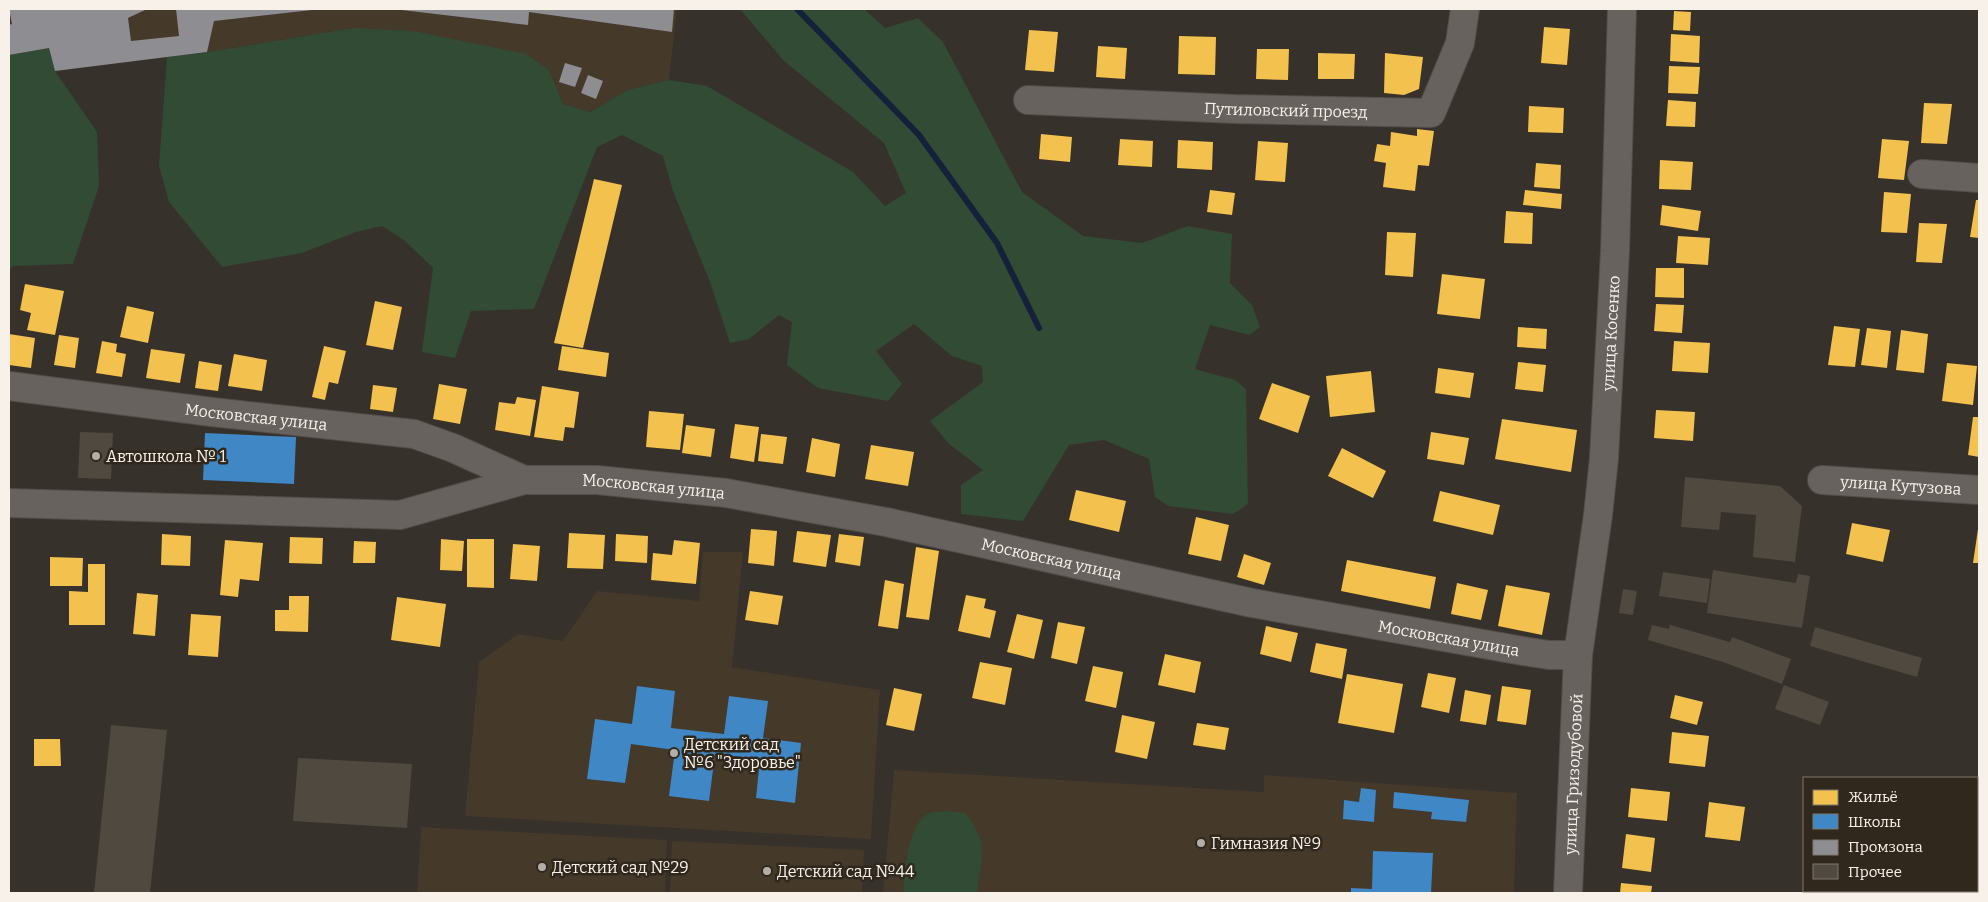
<svg xmlns="http://www.w3.org/2000/svg" width="1988" height="902" viewBox="0 0 1988 902" font-family="Bitter,serif">
<rect width="100%" height="100%" fill="#37312c"/>
<!-- built -->
<path fill="#45392a" d="M9,9h668l-8,71 -42,10 -37,22 -27,-8 -14,-34 -197,-42 -145,24 -152,19 -6,-23 -40,7z
M703,552h40l-11,115 148,23 -9,149 -406,-23 14,-154 39,-28 45,7 34,-50 102,10z
M894,770l370,22v-17l253,18 -3,100h-631z
M421,827l246,13 -2,53h-248z
M672,841l192,9 -2,43h-192z"/>
<!-- green -->
<path fill="#314b35" d="M737,9h127l21,19 33,-10 25,24 79,150 61,44 59,7 46,-17 44,8 -2,49 22,22 8,22 -10,8 -40,-10 -15,44 40,11 11,9 2,115 -15,10 -65,-8 -13,-9 -6,-38 -45,-19 -35,5 -46,76 -62,-7v-29l22,-15 -35,-27 -18,-22 53,-39 -1,-16 -30,-10 -38,-32 -38,27 26,33 -14,17 -70,-13 -31,-23 5,-43 -13,-7 -30,24 -19,4 -20,-61 -37,-91 -10,-35 -41,-21 -25,12 -63,162 -63,2 -16,47 -33,-6 11,-84 -29,-28 -22,-14 -26,6 -54,21 -80,14 -53,-65 -10,-36 8,-109 40,-5 145,-24 62,3 112,23 23,16 14,34 27,8 37,-22 42,-10 38,6 146,86 32,34 21,-13 -22,-50 -101,-83 -42,-50z
M49,48l6,23 42,61 2,54 -26,78 -60,2 -4,4v-215z
M946,811l19,2c25,30 16,45 12,80h-74c3,-22 3,-70 27,-80 5,-2 12,-1 16,-2z"/>
<!-- homes -->
<path fill="#f2c14e" d="M1674,11l17,1 -1,19 -17,-1z
M1544,27l26,2 -3,36 -26,-2z
M1029,30l29,2 -4,40 -29,-2z
M1671,34l29,2 -1,27 -29,-2z
M1179,36l37,1 -1,38 -37,-1z
M1098,46l29,2 -2,31 -29,-2z
M1257,49h32l-1,31 -32,-1z
M1318,53l37,1 -1,25h-36z
M1385,53l38,4 -4,32 -15,6 -20,-2z
M1669,66l31,1 -2,27 -30,-1z
M1668,100l28,2 -1,25 -29,-1z
M1924,103l28,1 -5,40 -26,-1z
M1529,106l35,2 -1,25 -35,-1z
M1417,129l17,2 -5,35 -11,-1 -3,26 -32,-4 3,-24 -12,-2 3,-17 13,2 1,-14 26,4z
M1041,134l31,3 -2,25 -31,-3z
M1120,139l33,2 -1,26 -34,-2z
M1882,139l27,2 -5,39 -26,-2z
M1178,140l35,2 -1,28 -35,-2z
M1258,141l30,2 -3,39 -30,-2z
M1660,160l33,2 -2,28 -32,-1z
M1536,163l25,2 -1,24 -26,-2z
M594,179l28,6 -39,163 -29,-5z
M1210,190l25,3 -3,22 -25,-3z
M1525,190l37,4 -1,15 -38,-4z
M1884,192l27,2 -4,39 -26,-1z
M1976,200h3v38l-9,-1z
M1662,205l39,6 -3,20 -38,-6z
M1506,211l27,2 -1,31 -28,-1z
M1919,223l28,1 -5,39 -26,-1z
M1387,232l29,1 -3,44 -28,-2z
M1678,236l32,2 -2,27 -32,-2z
M1656,268h28v30l-29,-1z
M1442,274l43,5 -5,40 -43,-5z
M25,284l39,7 -9,44 -28,-5 4,-17 -11,-3z
M375,301l27,6 -9,43 -27,-5z
M1656,304l28,1 -2,28 -28,-2z
M127,306l27,6 -6,31 -28,-6z
M1834,326l26,3 -5,38 -27,-2z
M1518,327l29,2 -1,20 -29,-2z
M1867,328l24,3 -4,37 -26,-3z
M1901,330l27,4 -4,39 -28,-3z
M9,334l26,4 -4,30 -22,-3z
M59,335l20,3 -4,30 -21,-3z
M102,341l15,3 -1,8 10,2 -4,23 -26,-4z
M1674,341l36,2 -2,30 -36,-2z
M324,346l22,5 -8,33 -9,-2 -4,18 -13,-3z
M562,346l47,7 -3,24 -48,-7z
M151,349l34,5 -5,29 -34,-5z
M234,354l33,6 -5,31 -34,-5z
M199,361l23,4 -4,26 -23,-3z
M1518,362l28,3 -3,27 -28,-3z
M1947,363l30,3 -4,39 -31,-4z
M1438,368l36,5 -4,25 -35,-5z
M1371,371l4,41 -45,5 -4,-41z
M1272,383l38,13 -12,37 -39,-14z
M439,384l28,5 -7,35 -27,-5z
M373,385l24,3 -4,24 -23,-3z
M542,386l37,6 -5,36 -9,-1 -2,14 -29,-4z
M517,397l19,3 -6,36 -35,-6 4,-28 16,2z
M1656,410l39,2 -2,29 -39,-3z
M649,411l35,3 -4,36 -34,-3z
M1973,417h6v40l-11,-2z
M1502,419l75,11 -6,42 -76,-13z
M735,424l24,3 -5,35 -24,-4z
M686,425l29,4 -4,28 -29,-4z
M1431,432l38,6 -5,27 -37,-6z
M761,434l26,3 -4,27 -25,-3z
M812,438l28,6 -5,33 -29,-5z
M871,445l43,7 -6,34 -43,-7z
M1342,448l44,23 -13,27 -45,-22z
M1076,490l50,11 -7,31 -50,-12z
M1440,491l60,14 -7,30 -60,-14z
M1196,517l33,8 -8,36 -33,-7z
M1852,523l38,7 -7,32 -37,-8z
M751,529l26,2 -3,35 -26,-3z
M1978,529h1v34h-6z
M797,531l34,4 -5,32 -33,-5z
M569,533l36,2 -2,34 -36,-1z
M162,534l29,2 -1,30 -29,-1z
M616,534l32,2 -1,27 -32,-2z
M839,534l25,3 -4,29 -25,-4z
M290,537l33,1 -1,26 -33,-1z
M441,539l23,2 -2,30 -22,-1z
M467,539h27v49l-27,-1z
M225,540l38,3 -4,38 -19,-2 -2,18 -18,-2z
M674,540l26,3 -4,41 -45,-4 2,-27 19,2z
M354,541l22,1 -1,21h-22z
M513,544l27,2 -3,35 -27,-2z
M916,547l23,4 -10,69 -23,-3z
M1244,554l27,9 -7,22 -27,-8z
M50,557l33,1 -1,28h-32z
M1347,560l89,17 -6,32 -89,-18z
M88,564h17v61h-36v-34l19,1z
M885,580l19,4 -6,45 -20,-3z
M1457,583l31,7 -7,30 -30,-6z
M1506,585l44,8 -8,42 -44,-9z
M750,591l33,5 -5,29 -33,-5z
M137,593l21,2 -3,41 -22,-2z
M966,595l20,4 -2,9 12,3 -6,27 -32,-7z
M289,596h20l-1,36 -33,-1v-21h14z
M397,597l49,7 -6,43 -49,-7z
M191,614l30,2 -3,41 -30,-2z
M1017,614l26,6 -9,39 -27,-7z
M1058,622l27,5 -8,37 -26,-6z
M1266,626l32,7 -7,29 -31,-8z
M1316,643l31,6 -5,30 -32,-7z
M1165,654l36,8 -6,31 -37,-8z
M980,662l32,6 -7,37 -33,-7z
M1093,666l30,6 -7,36 -31,-7z
M1428,673l28,5 -7,35 -28,-6z
M1347,674l56,10 -9,49 -56,-10z
M1502,686l29,4 -5,35 -29,-4z
M894,688l28,6 -8,37 -28,-6z
M1465,690l26,5 -5,30 -26,-4z
M1675,695l28,7 -6,23 -27,-7z
M1122,715l33,7 -8,37 -32,-7z
M1197,723l32,5 -4,22 -32,-5z
M1672,732l37,4 -4,31 -36,-4z
M34,739h26l1,27h-27z
M1631,788l39,4 -3,29 -39,-4z
M1709,802l36,5 -5,34 -35,-4z
M1626,834l29,4 -4,34 -29,-4z
M1977,841h2v38h-2z
M1621,883l31,3 -1,7h-31z
M1897,891h13l10,2h-23z"/>
<!-- schools -->
<path fill="#3f88c5" d="M205,433l91,4 -2,47 -91,-4z
M637,686l38,5 -4,37 53,6 5,-38 39,5 -5,37 38,5 -6,60 -39,-5 4,-39 -45,-5 -6,47 -40,-5 6,-46 -44,-6 -6,39 -38,-4 8,-60 37,5z
M1361,788l15,2 -2,32 -31,-3 1,-19 15,2z
M1394,792l75,8 -3,22 -35,-3 1,-7 -39,-4z
M1373,851l60,2 -2,40h-80v-5l21,1z"/>
<!-- industry -->
<path fill="#8d8d92" d="M9,9h136v1l-17,8 3,23 48,-5 -3,-27 136,1 -98,11 -7,31 -152,19 -6,-23 -40,7v-30l3,-1z
M393,9h281l-2,23 -143,-20 -1,13z
M565,63l17,5 -7,19 -16,-5z
M588,75l15,6 -7,18 -15,-6z"/>
<g fill="none" stroke-linecap="round" stroke-linejoin="round">
<!-- stream -->
<path stroke="#14213b" stroke-width="6" d="M797,9l122,126 78,108 42,85"/>
</g>
<!-- building -->
<path fill="#504940" d="M80,432l33,1 -2,46 -33,-1z
M1685,477l95,9 22,20 -7,56 -42,-5 3,-42 -35,-3 -2,18 -38,-3z
M1713,570l83,13 2,-9 12,2 -8,52 -95,-15z
M1663,572l47,7 -3,24 -48,-7z
M1623,589l14,2 -4,24 -14,-2z
M1652,625l17,4 1,-4 60,17 2,-5 59,22 -9,25 -59,-22 -75,-22z
M1815,627l107,31 -5,19 -107,-31z
M1784,685l45,17 -9,23 -45,-16z
M111,725l56,5 -17,163h-56z
M298,758l114,6 -5,64 -114,-7z"/>
<g fill="none" stroke-linecap="round" stroke-linejoin="round">
<defs>
<g id="minor">
<path id="s1" d="M1028,100l207,9 196,4 29,-70 5,-34"/>
<path d="M1922,174l57,4"/>
<path id="s2" d="M9,386l203,26 202,22 39,14 71,32"/>
<path id="s3" d="M1822,480l157,10"/>
<path id="s4" d="M9,503l391,12 124,-35h73l129,13 160,29 366,81 271,48 26,4h29"/>
<path id="s5" d="M1568,893l10,-238 20,-140 6,-57 11,-207 7,-242"/>
</g>
</defs>
<!-- minor casing -->
<use href="#minor" stroke="#514d48" stroke-width="30"/>
<!-- minor -->
<use href="#minor" stroke="#67625d" stroke-width="28"/>
</g>
<!-- markers -->
<g fill="#b4aea8" stroke="#30281d" stroke-width="2">
<circle cx="96" cy="456" r="5"/>
<circle cx="674" cy="753" r="5"/>
<circle cx="1201" cy="843" r="5"/>
<circle cx="542" cy="867" r="5"/>
<circle cx="767" cy="871" r="5"/>
</g>
<g text-anchor="middle" stroke-width="5" stroke-linejoin="round" paint-order="stroke">
<!-- street labels -->
<g font-size="16" fill="#f7f1ea" stroke="#30281d">
<text dy="6" stroke="none"><textPath href="#s1" startOffset="258">Путиловский проезд</textPath></text>
<text dy="6" stroke="none"><textPath href="#s5" startOffset="562">улица Косенко</textPath></text>
<text dy="6" stroke="none"><textPath href="#s2" startOffset="249">Московская улица</textPath></text>
<text dy="6" stroke="none"><textPath href="#s3" startOffset="79">улица Кутузова</textPath></text>
<text dy="6" stroke="none"><textPath href="#s4" startOffset="650">Московская улица</textPath></text>
<text dy="6" stroke="none"><textPath href="#s4" startOffset="1055">Московская улица</textPath></text>
<text dy="6" stroke="none"><textPath href="#s4" startOffset="1460">Московская улица</textPath></text>
<text dy="6" stroke="none"><textPath href="#s5" startOffset="119">улица Гризодубовой</textPath></text>
</g>
<!-- poi labels -->
<g font-size="16" fill="#f7f1ea" stroke="#30281d" text-anchor="start">
<text x="106" y="462">Автошкола № 1</text>
<text x="684" y="750">Детский сад<tspan x="684" dy="18">№6 "Здоровье"</tspan></text>
<text x="1211" y="849">Гимназия №9</text>
<text x="552" y="873">Детский сад №29</text>
<text x="777" y="877">Детский сад №44</text>
</g>
</g>
<!-- border -->
<rect width="1988" height="902" fill="none" stroke="#f7f1ea" stroke-width="20"/>
<!-- legend -->
<rect x="1803" y="777" width="175" height="115" fill="#30281d" stroke="#80786f"/>
<rect x="1813" y="790" width="25" height="15" fill="#f2c14e" stroke="#80786f"/>
<text x="1848" y="802" font-size="15" fill="#f7f1ea">Жильё</text>
<rect x="1813" y="814" width="25" height="15" fill="#3f88c5" stroke="#80786f"/>
<text x="1848" y="827" font-size="15" fill="#f7f1ea">Школы</text>
<rect x="1813" y="840" width="25" height="15" fill="#8d8d92" stroke="#80786f"/>
<text x="1848" y="852" font-size="15" fill="#f7f1ea">Промзона</text>
<rect x="1813" y="864" width="25" height="15" fill="#504940" stroke="#80786f"/>
<text x="1848" y="877" font-size="15" fill="#f7f1ea">Прочее</text>
</svg>
